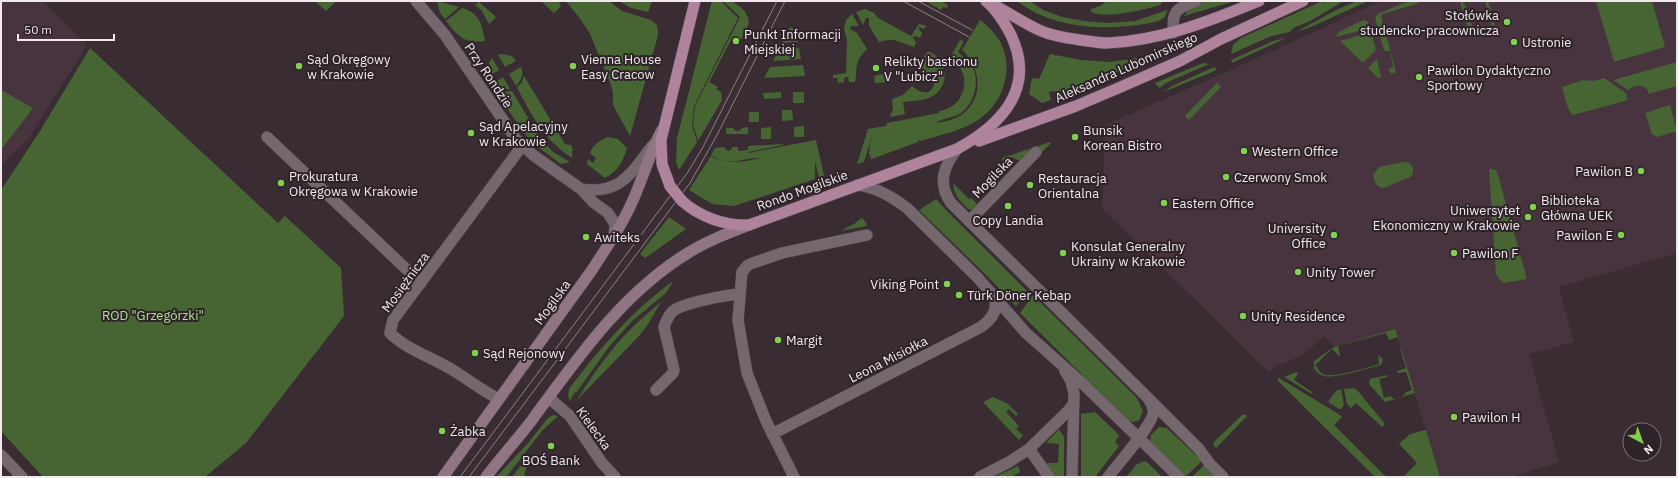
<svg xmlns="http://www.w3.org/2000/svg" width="1678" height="478" viewBox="0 0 1678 478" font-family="'IBM Plex Sans',sans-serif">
<rect width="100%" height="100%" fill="#392d33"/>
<!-- built -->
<path fill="#47343e" d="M1,1h42l44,44 -59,94 -27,26z
M1381,1h296v252l-118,34 15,55 -45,12 30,108 -46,15h-73l-45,-148 -61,18 -10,-11 -19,18 -26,11 -10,7 -167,-163 3,-84 128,-56z"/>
<!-- green -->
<path fill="#466533" d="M315,1h21l-10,10z
M437,1l22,6 -14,12 -5,-6z
M541,1h20l-2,2 2,3 -7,7z
M566,1h43l13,10 29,9 6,5 1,8 -1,6 -27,97 -17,-31v-12l-3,-11 -20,-48 -9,-14z
M619,1h33l-4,11 -17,-4z
M712,1h9l17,17 -44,88 -2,19 5,17 -18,28 -3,-8 1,-24z
M723,1h9l12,9 4,7 1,6 -8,17 -8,-4 -24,46 9,5 -2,2 5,3 1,8 -24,41 -5,-17 2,-18 45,-89z
M925,1h16l7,4 -1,3 -4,-1 -2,3z
M1017,1h13l13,9 19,7 22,4 23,2 28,-2 32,-11c-1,12 -13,12 -23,14 -41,7 -93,4 -127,-23z
M1107,1h54l1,1 -2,3c-16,5 -54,14 -69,7v-3l9,-3z
M1204,1h31l-51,15 6,-8z
M1322,1l1,2 5,-2h16l-34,20 -17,7 -3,4 -19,4 -40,18 2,-9 8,-7z
M1357,1h11l-57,26 -15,5 40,-22z
M1408,1h10l1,2 -36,11 -2,2 15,56 -5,2 -2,-5 4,-3 -3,-15h-6l-9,-33 3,-4z
M1460,1h4l-1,3 3,2 -1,3 4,3 -2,3 3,2 -2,4 4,3 -1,4 6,3 1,4 -8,2z
M1485,1h3l7,24 -3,1z
M1596,1h56l13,46 -51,15z
M479,2l17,15 -7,7 -7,-13 -7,-6z
M462,8c18,5 20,17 23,33 -20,3 -27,-4 -39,-20z
M865,9l9,4 4,5 33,18 8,-12 8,2 -4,3 -3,-2 -2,1 4,5 -2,5 -5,-2 -2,1 3,6 -2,4 -20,-7h-6l-9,2 -10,-16v-8h-3l-3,7 -7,-13z
M852,14l7,12h-8l-1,3 7,4 10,16c-2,3 -5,5 -7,8 -5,8 -3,16 -5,25h-6l-1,-5h-2l-2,1v4l-6,1 -1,-5h-4v-3l13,-2 1,-33 -3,-12 2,-8z
M980,20c9,7 19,16 23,28 10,26 -2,57 -25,72 -16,11 -39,15 -57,21l-1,-1 -2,1v1l-49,18 3,-2 -3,-1 2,-2 -2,-1 1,-5h2l-3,-1 2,-8h2l-2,-1 -7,23 -7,2 11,-35 18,-3 1,-3 52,-10v-2c27,-3 35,-39 11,-53l10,-18 4,1 -6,11c6,5 11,9 15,16 7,14 1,36 -12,45 -8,5 -19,5 -25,10 11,-2 23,-4 31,-13 17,-16 12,-46 -5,-60z
M1363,20l4,1 3,7 -34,9v-1l3,-4z
M790,27l6,3 2,12 -16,1z
M1371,32l5,18 -13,13 -23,-22z
M1286,38l-54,25 -1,-3 42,-19z
M90,48l188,175 7,-7 56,52 3,48 -98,127 -41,34h-162l-42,-46v-241l39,-59z
M799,48l2,11 -28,2 6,-12z
M928,51c4,2 8,4 10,8 11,11 8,31 -7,38 -8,4 -19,4 -28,5l2,12 -15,3 3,-8 -1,-10 11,-4 9,-9c3,2 7,6 11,6 8,2 14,-8 10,-15 -4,-4 -11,-7 -16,-10z
M502,54l10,2 4,5 -11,6 -7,-12z
M1050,54l31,6 29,2 35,-5 1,3 -89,38 -2,-7 -6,1 2,8 -9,3 -13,-9 3,-16 7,1z
M492,58l7,12 -12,8 -1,-10z
M1377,59l4,18 -3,1 -10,-10z
M1677,62v24l-29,8v-4c-7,-6 -13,-6 -20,0l-15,-10z
M1203,63l6,1 -41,18 -9,6 -4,-5z
M803,65l2,11 -41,2 6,-11z
M521,67c3,7 0,14 -5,19l-7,-12z
M1214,67l3,3 -54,22 9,-6z
M887,73l5,9 -17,1 -1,-7z
M524,76l41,68 6,1 2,5 -1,1v7c-28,-18 -39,-41 -55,-70l5,-6z
M503,77l7,12 -11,1 -8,-5z
M1604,78l23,16 -1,4h2v2l-55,15c-7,-6 -8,-19 -11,-28l21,-7 10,1z
M1217,83l4,4 -32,33 -4,-4z
M1,90l32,18 -32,42z
M494,90l9,2 9,-1 28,47 13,14 17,10 -9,2 -30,-22z
M781,92v6l-17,1 -1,-6z
M793,92h11v11h-11z
M1670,105l7,26 -20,6 -5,-3 -7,-21z
M782,110h10l1,10 -11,1z
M749,112h10v10h-10z
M804,126v11h-10v-10z
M748,127v7h-22v-6h7l3,3h3l3,-3z
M771,127v12h-10v-11z
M608,137l10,2 9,9c-4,14 -9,23 -22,30l-18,-14 1,-5 5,4 3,-5 -6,-5c3,-8 10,-13 18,-16z
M816,140l8,36 -5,2 -4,-17v8l-2,1h2v9l-81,27 -22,-2 -23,-14 22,-34c16,9 33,6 50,2 -19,-1 -29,10 -50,-3l4,-7 9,-1 4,4 4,-2v-2h6v4l10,-1v-4l35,-2v1l-35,7v1z
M1050,142l1,1 -11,11 -20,7 -9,-4 -8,6 -1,-5z
M1404,162h4l5,5v7l-3,3 -26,11c-7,0 -10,-6 -11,-13l6,-8z
M1489,169l7,1 2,5 29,104 -23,4 -4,-3 -4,-6z
M953,183l16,16 2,-1 5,5v3l-3,4 -5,-1c-8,-8 -14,-14 -15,-26z
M936,199l10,11 81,81 -11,15 -31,-32 -66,-64z
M669,217l17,12 -41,29 -5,-4z
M862,218l5,6 -1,2 -26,5 14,-7z
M673,281l-6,11 -35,29 -24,27 -32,45 -1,-1 -5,9 -2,-5 1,-7c30,-40 62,-77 104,-108z
M1033,295l104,103 6,13 -4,9 -5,2 -5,-1 -109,-108z
M661,302l-13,22 -8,11 -64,66c9,-14 18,-28 28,-41 16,-22 36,-41 57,-58z
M1395,329l3,8 -9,3 -3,-7 -48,13 2,10h-1l-7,-7 -17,16c2,2 5,8 8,9 8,5 47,-7 56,-10l-1,-9 5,4 -2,6c-12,3 -46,14 -57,11 -4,-1 -8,-4 -10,-8v-7l20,-14z
M1400,348h1l14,45 -30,9 -16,-18 1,-5 18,-4 -1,2 -8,2 5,19 6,-2 4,3 9,-3 3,-4 6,-2 -6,-18 -9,1v-2l9,-3z
M1297,372l1,1 -4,7 18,12v2l-28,-17z
M1279,378l58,35 5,4 -8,8 52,52h-11l-98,-97z
M1353,388l4,2 28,34 -3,3 -26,-24 -5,5 -4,-4 -3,-15z
M1341,389l3,16 -3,4h-2l-11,-7 8,-11z
M993,397l15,7 10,10 -2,2 -7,-7 -3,3 13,14 -3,3 7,6 -4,5 -36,-38z
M1095,412l24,23 -4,7 4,4 -24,31h-14v-63z
M1243,414l4,2 -31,32 -3,-3 2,-4z
M553,415l5,1 -16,15 -35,45 -11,1 32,-34 20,-25z
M1159,427l8,1 35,33 -17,16 -35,-36 1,-6z
M1059,429l5,8v40h-8l-9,-13v-1h11l1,-19 -13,-1z
M1426,430l14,47h-37l14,-14 -18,-19 11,-10z
M530,454l-6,23h-12z
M1144,461l4,2 14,14h-36l10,-12z
M1205,464l13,13h-26z
M1018,466l2,6 -9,5h-17z"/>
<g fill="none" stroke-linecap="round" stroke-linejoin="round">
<defs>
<path id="minor" d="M416,1l29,34 71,104 17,16 48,34 12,13 15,11 7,11 -1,13
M1173,33c0,-24 2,-23 23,-32
M267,137l154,146
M581,189c40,6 50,-16 72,-44
M969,221l67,-69
M656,390l17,-17 1,-3 -10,-43c2,-6 5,-12 9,-16 10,-8 53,-16 67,-17
M549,398l21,18 32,47 13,14
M499,399c-21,-10 -38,-26 -59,-36 -17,-9 -36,-16 -50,-30l3,-13 129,-174
M772,434l209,-107c11,-8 19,-19 12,-33
M1029,449l20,28
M1,455l21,22
M794,477l-28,-56 -19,-48 -9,-53 4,-48 6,-7 5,-2 29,-10 85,-18
M980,477l29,-15 20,-13 39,-38 6,-8"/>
<path id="tertiary" d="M957,149c-13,17 -20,34 -6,54l195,193 53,53 11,15 13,13
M857,185c19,2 35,12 50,23l70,69 49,56 54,48 99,96
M1065,371l6,10 3,12 -2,84
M1108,477c10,-13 42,-49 45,-63 1,-5 -1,-10 -4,-14"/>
<path id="secondary" d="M443,477l149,-207c16,-25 33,-49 44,-77 9,-21 15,-43 26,-63
M486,477c15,-20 31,-37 46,-57 45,-61 90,-127 156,-167 19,-12 40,-20 61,-28"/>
<path id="primary" d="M994,5c15,8 30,18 45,25 13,6 27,8 41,10 9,1 19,3 27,3 53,-2 103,-22 152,-42
M979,141l97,-35 47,-20 57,-25 41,-22 82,-38
M670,186l-8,-22 -1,-24 34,-139
M682,201c18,16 43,25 67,24l208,-76c46,-25 80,-62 53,-116 -6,-11 -14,-24 -24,-32"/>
</defs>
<!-- minor casing -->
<use href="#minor" stroke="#564c52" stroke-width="12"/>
<!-- tertiary casing -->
<use href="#tertiary" stroke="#564c52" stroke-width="12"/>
<!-- secondary casing -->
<use href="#secondary" stroke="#564c52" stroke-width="12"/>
<!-- primary casing -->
<use href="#primary" stroke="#564c52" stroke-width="12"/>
<!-- minor -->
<use href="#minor" stroke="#75676e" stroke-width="11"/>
<!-- tertiary -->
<use href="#tertiary" stroke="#75676e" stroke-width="11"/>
<!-- secondary -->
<use href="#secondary" stroke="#927585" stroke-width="11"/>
<!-- primary -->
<use href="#primary" stroke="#af839c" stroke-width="11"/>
<!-- tram -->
<path stroke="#8c8287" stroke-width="1" d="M903,1l66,36
M918,1l54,29
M460,477l228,-305 15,-25 74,-146
M469,477l221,-294 27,-48 68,-134"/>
<defs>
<path id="primary-bridge" d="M670,186l12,15"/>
</defs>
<!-- primary-bridge casing -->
<use href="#primary-bridge" stroke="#564c52" stroke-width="12" stroke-linecap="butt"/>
<!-- primary-bridge -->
<use href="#primary-bridge" stroke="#af839c" stroke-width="11"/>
</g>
<!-- markers -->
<g fill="#82d04f" stroke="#2e2329" stroke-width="1.5">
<circle cx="1507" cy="22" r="4"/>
<circle cx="736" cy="41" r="4"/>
<circle cx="1514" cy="42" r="4"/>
<circle cx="299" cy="66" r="4"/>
<circle cx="573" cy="66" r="4"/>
<circle cx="876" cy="68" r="4"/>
<circle cx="1419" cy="77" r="4"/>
<circle cx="471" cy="133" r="4"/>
<circle cx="1075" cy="137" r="4"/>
<circle cx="1244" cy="151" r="4"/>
<circle cx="1641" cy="171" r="4"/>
<circle cx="1226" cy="177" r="4"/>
<circle cx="281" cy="183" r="4"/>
<circle cx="1030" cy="185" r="4"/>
<circle cx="1164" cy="203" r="4"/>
<circle cx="1008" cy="206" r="4"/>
<circle cx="1533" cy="207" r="4"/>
<circle cx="1528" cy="217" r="4"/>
<circle cx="1334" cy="235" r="4"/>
<circle cx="1621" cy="235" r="4"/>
<circle cx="586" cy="237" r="4"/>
<circle cx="1063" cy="253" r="4"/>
<circle cx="1454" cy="253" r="4"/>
<circle cx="1298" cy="272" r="4"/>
<circle cx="947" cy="284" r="4"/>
<circle cx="959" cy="295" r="4"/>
<circle cx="1243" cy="316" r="4"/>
<circle cx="778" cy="340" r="4"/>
<circle cx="475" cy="353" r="4"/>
<circle cx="1454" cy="417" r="4"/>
<circle cx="442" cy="431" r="4"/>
<circle cx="551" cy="446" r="4"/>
</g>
<g text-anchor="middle" stroke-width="4" stroke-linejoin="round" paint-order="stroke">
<!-- poi labels -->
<g font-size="13" fill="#f1e9ed" stroke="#2e2329" text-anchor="start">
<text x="1499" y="20" text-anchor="end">Stołówka<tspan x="1499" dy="15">studencko-pracownicza</tspan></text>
<text x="744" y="39">Punkt Informacji<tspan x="744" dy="15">Miejskiej</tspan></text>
<text x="1522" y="47">Ustronie</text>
<text x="307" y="64">Sąd Okręgowy<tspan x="307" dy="15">w Krakowie</tspan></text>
<text x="581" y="64">Vienna House<tspan x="581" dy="15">Easy Cracow</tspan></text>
<text x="884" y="66">Relikty bastionu<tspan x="884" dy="15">V "Lubicz"</tspan></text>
<text x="1427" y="75">Pawilon Dydaktyczno<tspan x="1427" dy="15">Sportowy</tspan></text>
<text x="479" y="131">Sąd Apelacyjny<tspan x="479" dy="15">w Krakowie</tspan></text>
<text x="1083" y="135">Bunsik<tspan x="1083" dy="15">Korean Bistro</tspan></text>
<text x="1252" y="156">Western Office</text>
<text x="1633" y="176" text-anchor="end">Pawilon B</text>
<text x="289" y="181">Prokuratura<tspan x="289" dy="15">Okręgowa w Krakowie</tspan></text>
<text x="1234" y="182">Czerwony Smok</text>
<text x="1038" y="183">Restauracja<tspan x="1038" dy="15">Orientalna</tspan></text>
<text x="1541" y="205">Biblioteka<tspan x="1541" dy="15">Główna UEK</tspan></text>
<text x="1172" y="208">Eastern Office</text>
<text x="1520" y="215" text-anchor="end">Uniwersytet<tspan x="1520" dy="15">Ekonomiczny w Krakowie</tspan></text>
<text x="1008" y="225" text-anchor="middle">Copy Landia</text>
<text x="1326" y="233" text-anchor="end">University<tspan x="1326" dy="15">Office</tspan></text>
<text x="1613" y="240" text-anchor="end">Pawilon E</text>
<text x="594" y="242">Awiteks</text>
<text x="1071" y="251">Konsulat Generalny<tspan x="1071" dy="15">Ukrainy w Krakowie</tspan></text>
<text x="1462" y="258">Pawilon F</text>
<text x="1306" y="277">Unity Tower</text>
<text x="939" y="289" text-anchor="end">Viking Point</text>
<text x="967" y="300">Türk Döner Kebap</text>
<text x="1251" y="321">Unity Residence</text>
<text x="786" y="345">Margit</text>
<text x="483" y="358">Sąd Rejonowy</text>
<text x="1462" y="422">Pawilon H</text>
<text x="450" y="436">Żabka</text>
<text x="551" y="465" text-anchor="middle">BOŚ Bank</text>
</g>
<!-- street labels -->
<g font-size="13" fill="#f1e9ed" stroke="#2e2329">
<text transform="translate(1126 67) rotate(-24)" y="5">Aleksandra Lubomirskiego</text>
<text transform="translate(489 75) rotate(56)" y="5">Przy Rondzie</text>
<text transform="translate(992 177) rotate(-46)" y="5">Mogilska</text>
<text transform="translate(802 190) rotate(-20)" y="5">Rondo Mogilskie</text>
<text transform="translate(405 282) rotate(-54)" y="5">Mosiężnicza</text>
<text transform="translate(552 302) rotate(-54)" y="5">Mogilska</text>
<text transform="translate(888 359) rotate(-27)" y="5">Leona Misiołka</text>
<text transform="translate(594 428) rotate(54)" y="5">Kielecka</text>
</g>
<!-- park labels -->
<g font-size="13" fill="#ade191" stroke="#2e2329">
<text x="153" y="320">ROD "Grzegórzki"</text>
</g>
</g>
<!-- border -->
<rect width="1678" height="478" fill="none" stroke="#f1e9ed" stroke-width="4"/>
<!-- north arrow -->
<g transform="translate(1642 442) rotate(139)"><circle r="19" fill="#2e2329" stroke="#7c7277"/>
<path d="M0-3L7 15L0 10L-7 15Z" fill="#82d04f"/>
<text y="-6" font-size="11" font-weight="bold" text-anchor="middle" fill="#f1e9ed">N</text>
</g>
<!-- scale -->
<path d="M18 34v6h96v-6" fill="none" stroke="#f1e9ed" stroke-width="2"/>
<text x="24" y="34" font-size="12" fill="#f1e9ed" stroke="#2e2329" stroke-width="3" paint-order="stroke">50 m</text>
</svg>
